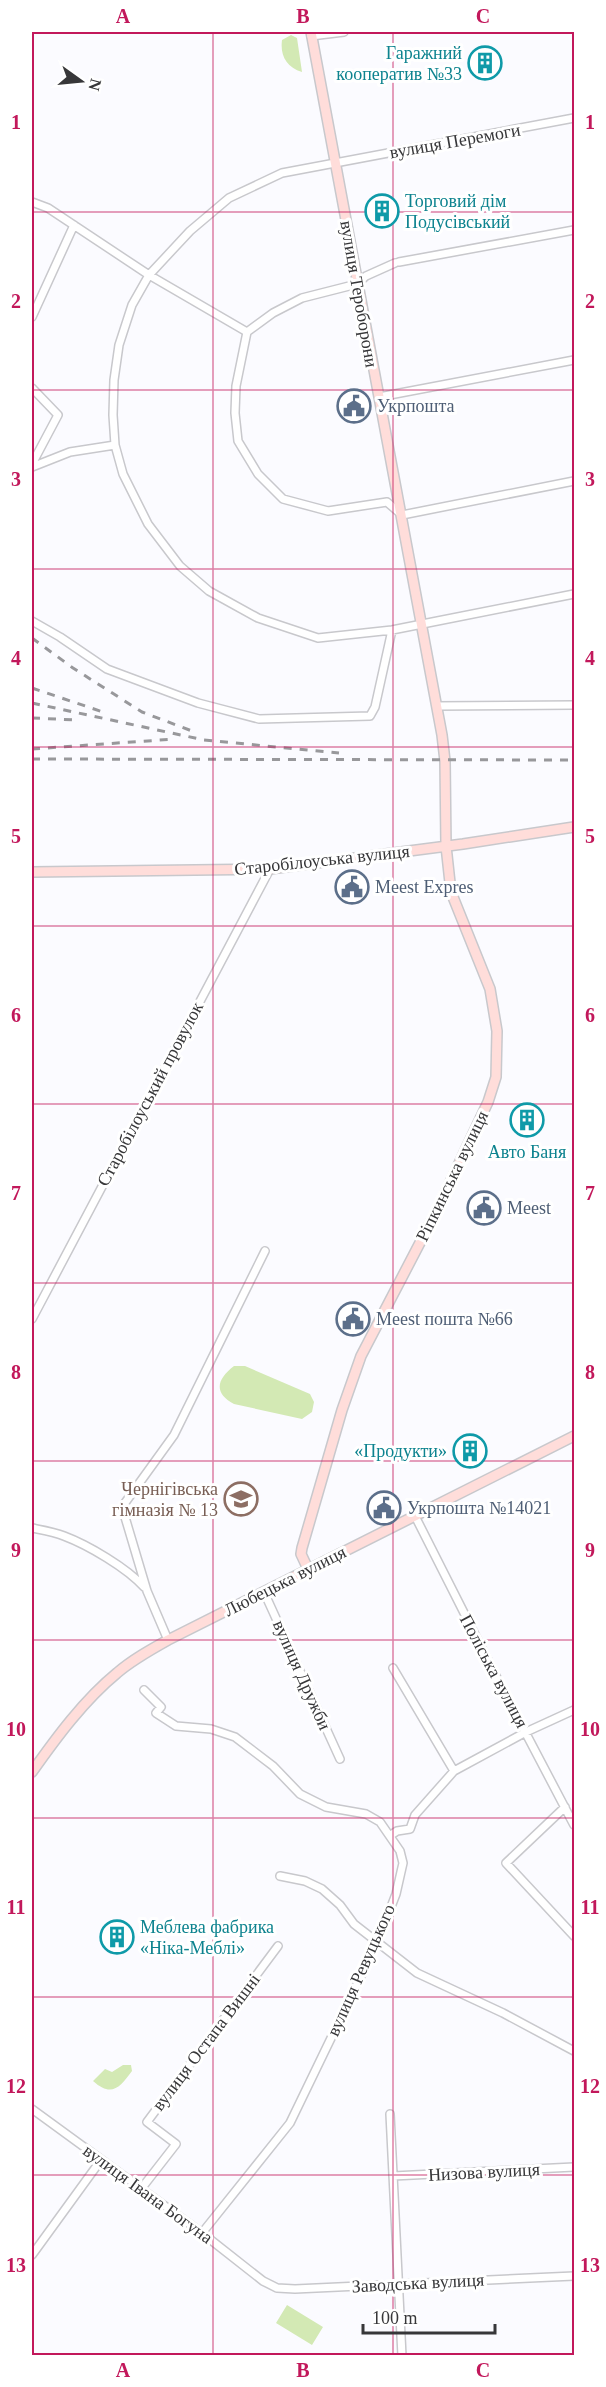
<svg xmlns="http://www.w3.org/2000/svg" width="606" height="2387" viewBox="0 0 606 2387" font-family="'Times New Roman',serif">
<rect width="100%" height="100%" fill="#fbfbff"/>
<!-- green -->
<path fill="#d3e9b4" d="M291,35l6,3 5,34c-16,-5 -22,-17 -20,-32z
M234,1366h11l65,28 4,8 -2,10 -10,7 -68,-15c-21,-11 -17,-25 0,-38z
M123,2065h8l1,6c-12,16 -20,27 -39,10l12,-12 7,3z
M287,2305l36,22 -11,18 -36,-22z"/>
<g fill="none" stroke-linecap="round" stroke-linejoin="round">
<defs>
<path id="street" d="M311,36l33,-4
M574,118l-292,55 -53,25 -39,33 -41,44 -17,30 -13,40 -5,35 -1,35 2,30 8,29 25,50 32,42 29,25 49,27 60,20 74,-8 182,-36
M32,202l16,6 101,67 98,57
M399,262l175,-32
M395,263l-29,13 -9,8 -55,14 -29,15 -26,19 -11,54 -1,27 3,28 20,33 25,25 45,12 59,-9 15,13 172,-34
M32,317l42,-92
M32,388l26,27 -26,49
M379,397l195,-37
M32,467l38,-15 45,-7
M32,621l28,16 47,32 91,34 61,16 111,-3 5,-9 17,-77
M437,706l137,-1
M32,1319l238,-450
M415,1516l85,168 74,141
M32,1528c10,2 22,4 32,8 24,9 63,32 80,51
M264,1592l76,167
M168,1640l-21,-49 -25,-84 52,-72 91,-184
M393,1668l61,103
M144,1690l17,17 -5,6 20,13 35,3 24,8 38,29 27,28 26,13 40,7 14,8 20,29 3,12 -7,31 -19,49 -87,180 -88,110
M565,1807l-59,56 68,73
M391,1835l6,-4 13,-2 5,-14 39,-44 72,-39 48,-22
M280,1876l25,5 17,8 18,16 14,19 63,49 86,40 71,38
M32,2109l170,124 61,48 14,7 18,1 279,-13
M390,2114l12,242
M393,2176l181,-9
M141,2189l35,-45 -29,-22 131,-176
M32,2255l69,-95"/>
<path id="secondary" d="M32,872l238,-3 193,-25 111,-17
M308,1569l-7,-15 1,-6 40,-138 19,-54 76,-146 51,-108 8,-25 1,-46 -7,-42 -39,-97 -5,-46 -1,-85 -3,-26 -131,-703
M32,1772c24,-34 52,-72 85,-99 15,-13 33,-23 51,-33l406,-204"/>
</defs>
<!-- street casing -->
<use href="#street" stroke="#c8c8cc" stroke-width="10"/>
<!-- secondary casing -->
<use href="#secondary" stroke="#c8c8cc" stroke-width="12"/>
<!-- street -->
<use href="#street" stroke="#fff" stroke-width="7"/>
<!-- secondary -->
<use href="#secondary" stroke="#ffddda" stroke-width="9"/>
<!-- rail -->
<path stroke="#98989b" stroke-width="3" stroke-dasharray="8 8" stroke-linecap="butt" d="M32,638l41,30 69,44 50,19
M32,688l71,24
M32,703l172,37 135,13
M32,718l44,2
M32,749l143,-10
M32,759l542,1"/>
</g>
<!-- grid -->
<path fill="none" stroke="#c2185b" stroke-width="1.5" stroke-opacity="0.55" d="M213,32v2324M393,32v2324M32,212h542M32,390h542M32,569h542M32,747h542M32,926h542M32,1104h542M32,1283h542M32,1461h542M32,1640h542M32,1818h542M32,1997h542M32,2175h542"/>
<!-- icons -->
<defs>
<symbol id="building-ring" viewBox="-11 -11 22 22"><circle r="9.5" fill="#fff" stroke="#0f9aa8" stroke-width="1.5"/><path d="M-4-6H4V6H1V3H-1V6H-4ZM-2.5-4.3h1.7v1.8h-1.7ZM.8-4.3h1.7v1.8H.8ZM-2.5-1h1.7V.8h-1.7ZM.8-1h1.7V.8H.8Z" fill="#0f9aa8"/></symbol>
<symbol id="civic-ring" viewBox="-11 -11 22 22"><circle r="9.5" fill="#fff" stroke="#5c6f8a" stroke-width="1.5"/><path d="M-.6-6.5H3V-4.5H.6V-3L4-1V1h2V6H-6V1h2V-1L-.6-3ZM-1.2 2.5V6h2.4V2.5Z" fill="#5c6f8a"/></symbol>
<symbol id="school-ring" viewBox="-11 -11 22 22"><circle r="9.5" fill="#fff" stroke="#8d6e63" stroke-width="1.5"/><path d="M0-5L7-2L0 1L-7-2ZM-4 1L0 2.5L4 1V4Q0 6-4 4Z" fill="#8d6e63"/></symbol>
</defs>
<g fill-rule="evenodd">
<use href="#building-ring" x="466" y="44" width="38" height="38"/>
<use href="#building-ring" x="363" y="192" width="38" height="38"/>
<use href="#civic-ring" x="335" y="387" width="38" height="38"/>
<use href="#civic-ring" x="333" y="868" width="38" height="38"/>
<use href="#building-ring" x="508" y="1101" width="38" height="38"/>
<use href="#civic-ring" x="465" y="1189" width="38" height="38"/>
<use href="#civic-ring" x="334" y="1300" width="38" height="38"/>
<use href="#building-ring" x="451" y="1432" width="38" height="38"/>
<use href="#school-ring" x="222" y="1480" width="38" height="38"/>
<use href="#civic-ring" x="365" y="1489" width="38" height="38"/>
<use href="#building-ring" x="98" y="1918" width="38" height="38"/>
</g>
<g text-anchor="middle" stroke-width="6" stroke-linejoin="round" paint-order="stroke">
<!-- culture labels -->
<g font-size="18" fill="#0d838f" stroke="#fff" text-anchor="end">
<text x="462" y="59">Гаражний<tspan x="462" dy="21">кооператив №33</tspan></text>
<text x="405" y="207" text-anchor="start">Торговий дім<tspan x="405" dy="21">Подусівський</tspan></text>
<text x="527" y="1158" text-anchor="middle">Авто Баня</text>
<text x="447" y="1457">«Продукти»</text>
<text x="140" y="1933" text-anchor="start">Меблева фабрика<tspan x="140" dy="21">«Ніка-Меблі»</tspan></text>
</g>
<!-- street labels -->
<g font-size="18" fill="#373739" stroke="#fff">
<text transform="translate(455 141) rotate(-10)" y="6">вулиця Перемоги</text>
<text transform="translate(359 294) rotate(80)" y="6">вулиця Тероборони</text>
<text transform="translate(322 860) rotate(-6)" y="6">Старобілоуська вулиця</text>
<text transform="translate(150 1094) rotate(-62)" y="6">Старобілоуський провулок</text>
<text transform="translate(452 1176) rotate(-64)" y="6">Ріпкинська вулиця</text>
<text transform="translate(285 1581) rotate(-27)" y="6">Любецька вулиця</text>
<text transform="translate(494 1671) rotate(62)" y="6">Поліська вулиця</text>
<text transform="translate(302 1675) rotate(66)" y="6">вулиця Дружби</text>
<text transform="translate(361 1970) rotate(-66)" y="6">вулиця Ревуцького</text>
<text transform="translate(206 2042) rotate(-53)" y="6">вулиця Остапа Вишні</text>
<text transform="translate(484 2172) rotate(-3)" y="6">Низова вулиця</text>
<text transform="translate(148 2194) rotate(36)" y="6">вулиця Івана Богуна</text>
<text transform="translate(418 2283) rotate(-3)" y="6">Заводська вулиця</text>
</g>
<!-- service labels -->
<g font-size="18" fill="#4e5e75" stroke="#fff" text-anchor="start">
<text x="377" y="412">Укрпошта</text>
<text x="375" y="893">Meest Expres</text>
<text x="507" y="1214">Meest</text>
<text x="376" y="1325">Meest пошта №66</text>
<text x="407" y="1514">Укрпошта №14021</text>
</g>
<!-- education labels -->
<g font-size="18" fill="#785e54" stroke="#fff" text-anchor="end">
<text x="218" y="1495">Чернігівська<tspan x="218" dy="21">гімназія № 13</tspan></text>
</g>
</g>
<!-- border -->
<rect width="606" height="2387" fill="none" stroke="#ffffff" stroke-width="66"/>
<!-- north arrow -->
<g transform="translate(81 81) rotate(105)" stroke="#ffffff" stroke-width="4.5" paint-order="stroke">
<path d="M0-4.5L10 22L0 15L-10 22Z" fill="#373739"/>
<text y="-9" font-size="16" font-weight="bold" text-anchor="middle" fill="#373739">N</text>
</g>
<!-- scale -->
<path d="M363 2324v9h132v-9" fill="none" stroke="#373739" stroke-width="3"/>
<text x="372" y="2324" font-size="18" fill="#373739" stroke="#ffffff" stroke-width="4.5" paint-order="stroke">100 m</text>
<rect x="33" y="33" width="540" height="2321" fill="none" stroke="#c2185b" stroke-width="2"/>
<g font-size="20" text-anchor="middle" font-weight="bold" fill="#c2185b">
<text x="123" y="23">A</text>
<text x="303" y="23">B</text>
<text x="483" y="23">C</text>
<text x="16" y="129">1</text>
<text x="590" y="129">1</text>
<text x="16" y="308">2</text>
<text x="590" y="308">2</text>
<text x="16" y="486">3</text>
<text x="590" y="486">3</text>
<text x="16" y="665">4</text>
<text x="590" y="665">4</text>
<text x="16" y="843">5</text>
<text x="590" y="843">5</text>
<text x="16" y="1022">6</text>
<text x="590" y="1022">6</text>
<text x="16" y="1200">7</text>
<text x="590" y="1200">7</text>
<text x="16" y="1379">8</text>
<text x="590" y="1379">8</text>
<text x="16" y="1557">9</text>
<text x="590" y="1557">9</text>
<text x="16" y="1736">10</text>
<text x="590" y="1736">10</text>
<text x="16" y="1914">11</text>
<text x="590" y="1914">11</text>
<text x="16" y="2093">12</text>
<text x="590" y="2093">12</text>
<text x="16" y="2272">13</text>
<text x="590" y="2272">13</text>
<text x="123" y="2377">A</text>
<text x="303" y="2377">B</text>
<text x="483" y="2377">C</text>
</g>
</svg>
